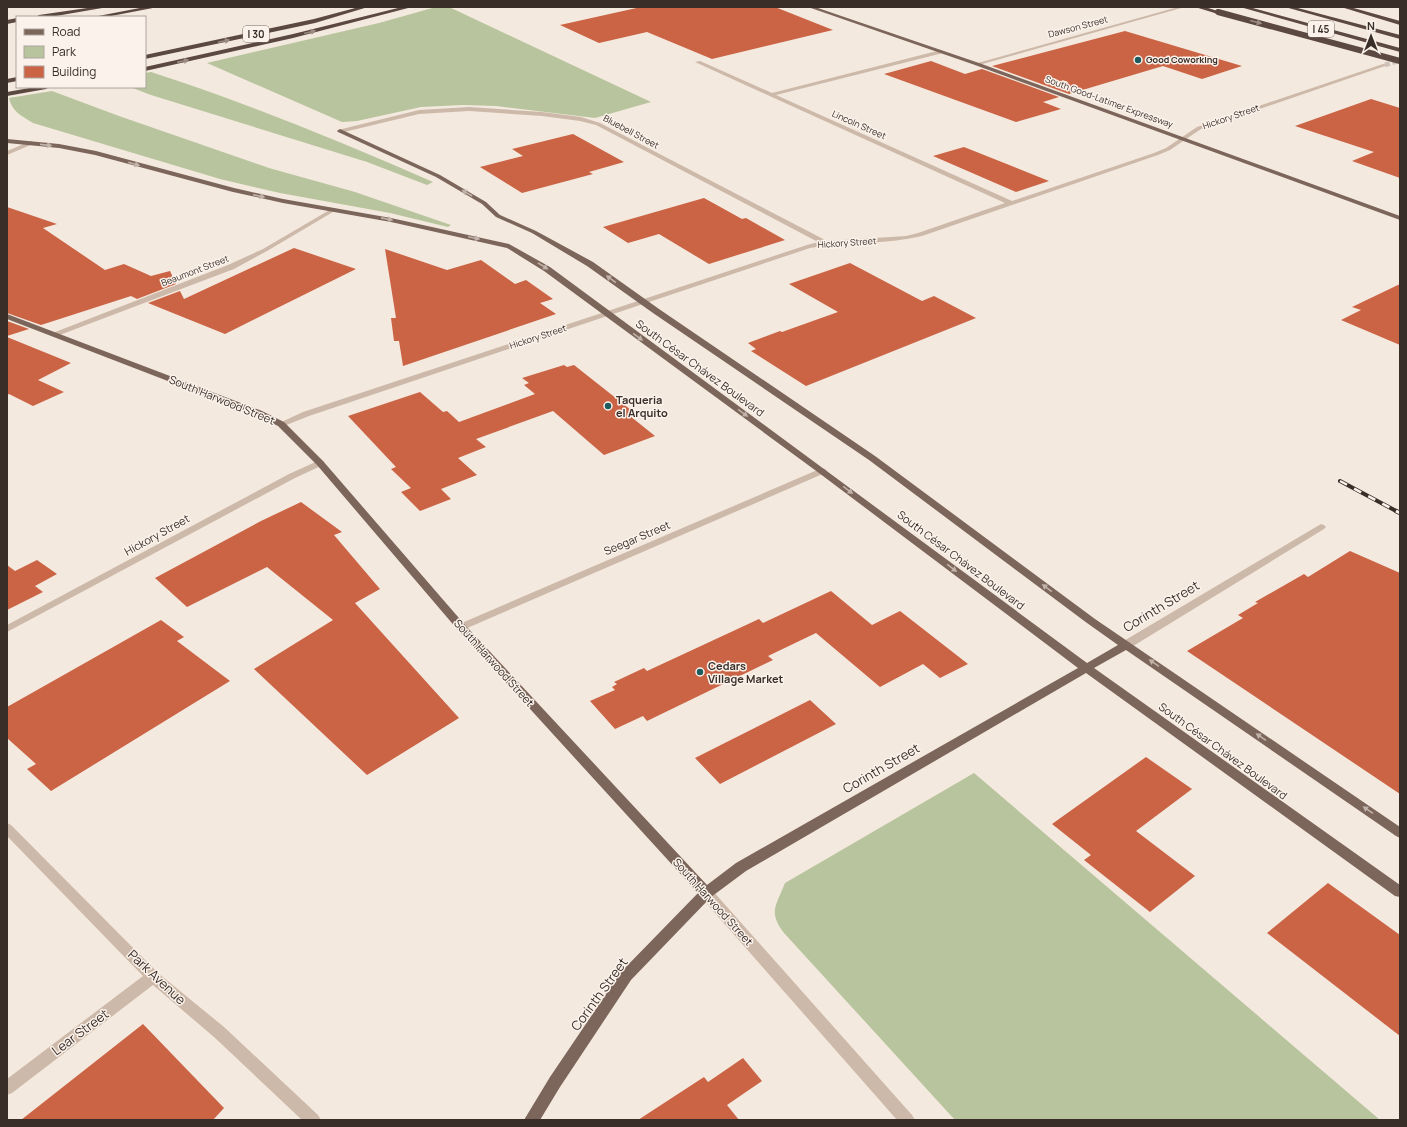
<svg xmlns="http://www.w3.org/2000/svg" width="1407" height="1127" font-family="Manrope,sans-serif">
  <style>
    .green { fill: #b8c49d }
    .building { fill: #cb6345 }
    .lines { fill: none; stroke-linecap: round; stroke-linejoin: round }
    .minor-tunnel { stroke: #cfc4ba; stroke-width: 5; stroke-dasharray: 5 2.5; stroke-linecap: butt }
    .minor { fill: #cdb9a9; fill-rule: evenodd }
    .major { fill: #7c655a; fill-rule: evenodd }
    .highway { fill: #5b4840; fill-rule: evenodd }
    .rail-far1-casing { stroke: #3a2e29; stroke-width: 4 }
    .rail-casing { stroke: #3a2e29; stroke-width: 4.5 }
    .rail-far1 { stroke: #fbf3eb; stroke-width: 2.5; stroke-dasharray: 8; stroke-linecap: butt }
    .rail { stroke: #fbf3eb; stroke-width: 3; stroke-dasharray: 10; stroke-linecap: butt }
    .highway-bridge { stroke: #5b4840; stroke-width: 6 }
    .oneway { fill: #9b8c84 }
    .oneway2 { fill: #c2b3aa }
    .poi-dot { fill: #1d5b5e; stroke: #fbf3eb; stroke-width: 1.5 }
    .labels { text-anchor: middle; stroke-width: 3; stroke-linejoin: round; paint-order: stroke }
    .far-street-label { font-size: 9px; fill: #3a2e29; stroke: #fbf3eb }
    .far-poi-label { font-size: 9px; font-weight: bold; fill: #3a2e29; stroke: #fbf3eb; text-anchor: start }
    .shield { fill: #fbf3eb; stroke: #746963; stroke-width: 1 }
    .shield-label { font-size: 10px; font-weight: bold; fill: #3a2e29 }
    .street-label { font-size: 11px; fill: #3a2e29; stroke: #fbf3eb }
    .poi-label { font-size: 11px; font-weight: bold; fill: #3a2e29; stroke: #fbf3eb; text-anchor: start }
    .near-street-label { font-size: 13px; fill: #3a2e29; stroke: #fbf3eb }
  </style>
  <rect width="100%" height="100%" fill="#f4e9de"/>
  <path class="green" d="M 436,7 L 449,7 L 651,102 L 595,118 L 496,106 L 463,105 L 421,107 L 357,121 L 342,122 L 207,63 L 379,23 Z
    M 151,72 C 247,103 341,142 433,182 L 427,185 L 367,162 L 151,95 L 130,87 L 145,87 L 145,73 Z
    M 52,91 L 119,116 L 269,168 L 355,192 L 451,225 L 448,227 L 390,213 L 280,193 L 220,179 L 33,123 C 22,116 12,112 9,98 Z
    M 974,773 L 1380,1120 L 955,1120 L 784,933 C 768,912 776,906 785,883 Z"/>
  <path class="building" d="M 641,7 L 775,7 L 833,30 L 712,59 L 647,32 L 599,43 L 560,25 Z
    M 1125,31 L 1242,66 L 1202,79 L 1163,66 L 1069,94 L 992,66 Z
    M 931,61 L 965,74 L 982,69 L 1059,97 L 1043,102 L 1061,109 L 1016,122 L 884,74 Z
    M 1371,99 L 1400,108 L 1400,178 L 1352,161 L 1374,152 L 1295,126 Z
    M 573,134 L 624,162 L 589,172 L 593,174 L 522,193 L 480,167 L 523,156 L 512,149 Z
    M 964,147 L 1049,181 L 1016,192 L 933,156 Z
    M 704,198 L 742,219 L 746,218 L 785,240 L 709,264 L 659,234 L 628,243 L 603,227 Z
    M 7,207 L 57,224 L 43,228 L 105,270 L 124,264 L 151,276 L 170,271 L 176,284 L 137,299 L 131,296 L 41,325 L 7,313 Z
    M 294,248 L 356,269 L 225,334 L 148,303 L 180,291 L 184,299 Z
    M 385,249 L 447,270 L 481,260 L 515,284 L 526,280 L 553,299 L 540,303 L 556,314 L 403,366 L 399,341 L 394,341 L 391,318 L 396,318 Z
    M 850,263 L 922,301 L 934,296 L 976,318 L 806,386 L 751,351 L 756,349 L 748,343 L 780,331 L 782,332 L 838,312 L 789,284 Z
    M 1400,284 L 1400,345 L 1341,320 L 1361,310 L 1352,307 Z
    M 7,321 L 29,329 L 7,336 Z
    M 7,337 L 71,363 L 38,380 L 64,392 L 33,406 L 9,394 L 7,395 Z
    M 564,365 L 567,367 L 574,365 L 636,414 L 630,416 L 655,436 L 604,455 L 553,411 L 476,439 L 486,447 L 458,458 L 477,475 L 441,489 L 451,499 L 420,511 L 401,492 L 411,488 L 391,469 L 396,467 L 348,416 L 420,392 L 443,412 L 447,411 L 459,422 L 535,394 L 524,385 L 529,383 L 522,378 Z
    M 301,502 L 342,532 L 334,535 L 380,589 L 355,603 L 459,718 L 367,775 L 254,669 L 333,620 L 267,567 L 187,607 L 155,578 L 261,521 Z
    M 1350,551 L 1400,573 L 1400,794 L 1187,651 L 1243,618 L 1238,615 L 1258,603 L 1255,602 L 1304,574 L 1308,577 Z
    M 37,560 L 57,574 L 35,586 L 43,592 L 7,610 L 7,565 L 15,571 Z
    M 831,591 L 872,625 L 900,611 L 968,664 L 940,678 L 923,664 L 880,687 L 816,633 L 768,656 L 773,660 L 647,721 L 643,716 L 615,729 L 590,701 L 615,690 L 612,687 L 617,684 L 614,682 L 644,668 L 647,671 L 759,619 L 763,623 Z
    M 161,620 L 184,637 L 177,641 L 230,681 L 51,791 L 27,769 L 36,764 L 7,738 L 7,707 Z
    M 810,700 L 836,724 L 720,784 L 695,758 Z
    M 1146,757 L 1192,789 L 1136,831 L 1195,876 L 1150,912 L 1084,860 L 1091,855 L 1052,824 Z
    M 1328,883 L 1400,935 L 1400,1036 L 1267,933 Z
    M 143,1024 L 224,1108 L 213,1120 L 21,1120 Z
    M 743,1058 L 762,1081 L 727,1105 L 739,1120 L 638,1120 L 704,1077 L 708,1082 Z"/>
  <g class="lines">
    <path class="minor-tunnel" d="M 1385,65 L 1400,60"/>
    <path class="minor" d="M 1178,7 L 1185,7 L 979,65 L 974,64 Z
      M 941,50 L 943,51 L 943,53 L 776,95 L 1012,201 L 1154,153 L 1166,148 L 1197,127 L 1383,64 L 1388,65 L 1201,129 L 1170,150 L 1158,155 L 922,236 C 886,245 847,241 810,248 L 309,416 L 284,426 L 281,427 L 277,424 L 303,412 L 807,245 L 818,242 L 596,125 L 580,121 L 542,116 L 469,111 L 419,114 L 340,133 L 337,131 L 338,130 L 419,110 L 469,107 L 542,112 L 581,117 L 600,123 L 827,241 L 906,236 L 918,233 L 1005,203 L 695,62 L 700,61 L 772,93 Z
      M 31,141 L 33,142 L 33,144 L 7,155 L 7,151 Z
      M 333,208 L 338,209 L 267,251 L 234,269 L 57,336 L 51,336 L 50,334 L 228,265 L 263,249 Z
      M 320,460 L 323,461 L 325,463 L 323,465 L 295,478 L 7,632 L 7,625 L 289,474 Z
      M 822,468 L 825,469 L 827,471 L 825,473 L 465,629 L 457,629 L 456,627 L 457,625 Z
      M 1321,524 L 1324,525 L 1326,527 L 1324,529 L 1130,648 L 1122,648 L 1121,645 L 1122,642 Z
      M 7,823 L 11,825 L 158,973 L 224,1027 L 318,1115 L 321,1120 L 302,1120 L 214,1037 L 153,985 L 12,1093 L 7,1095 L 7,1079 L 143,976 L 7,836 Z
      M 706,888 L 711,889 L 912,1115 L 915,1120 L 897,1120 L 701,897 L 699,893 L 701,889 Z"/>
    <path class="major" d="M 808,7 L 815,7 L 979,63 L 1400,216 L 1400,220 L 975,65 Z
      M 340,129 L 440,175 L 486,202 L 500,215 L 536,231 L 593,262 L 659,309 L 875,456 L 1095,619 L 1400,827 L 1400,838 L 1396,836 L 1126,650 L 1094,668 L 1400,885 L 1400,897 L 1395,896 L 1086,673 L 746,871 L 711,897 L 631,980 L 560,1087 L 540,1120 L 524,1120 L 550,1077 L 621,972 L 698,893 L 457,629 L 317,465 L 278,426 L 256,415 L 7,319 L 7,314 L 262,411 L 284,422 L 323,461 L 465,625 L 707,885 L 736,863 L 1078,668 L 819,473 L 544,271 L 507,248 L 391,222 L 283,203 L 233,192 L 95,155 L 59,148 L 7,143 L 7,139 L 59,144 L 96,151 L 234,188 L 283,199 L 391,218 L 509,244 L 550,267 L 1087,663 L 1118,645 L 1087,623 L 869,460 L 653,313 L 587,266 L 532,233 L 496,217 L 482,204 L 436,177 L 338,132 L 337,131 Z"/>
    <path class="highway" d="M 94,7 L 108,7 L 50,17 L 36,17 L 39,15 Z
      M 145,7 L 158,7 L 106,17 L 93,17 Z
      M 359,7 L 368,7 L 315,23 L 145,59 L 145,55 L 314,19 Z
      M 402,7 L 412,7 L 293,38 L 145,71 L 145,67 L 293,34 Z
      M 1195,7 L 1205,7 L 1221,12 L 1218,14 Z
      M 1240,7 L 1249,7 L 1400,48 L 1400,52 Z
      M 1285,7 L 1294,7 L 1400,35 L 1400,39 Z
      M 1341,7 L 1350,7 L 1400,21 L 1400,25 Z
      M 17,18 L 17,22 L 7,24 L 7,20 Z
      M 17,77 L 17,81 L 7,83 L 7,79 Z
      M 35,87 L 49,87 L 46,89 L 7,96 L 7,92 Z"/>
    <g class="rail-far1-casing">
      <path id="rail-far1" d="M 1340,481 L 1398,512"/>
    </g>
    <g class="rail-casing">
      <path id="rail" d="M 1396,511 L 1400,513"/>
    </g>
    <use href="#rail-far1" class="rail-far1"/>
    <use href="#rail" class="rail"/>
    <path class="highway-bridge" d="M 1218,12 L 1400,61"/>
  </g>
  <defs><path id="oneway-solid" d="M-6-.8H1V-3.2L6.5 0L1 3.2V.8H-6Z"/></defs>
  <g class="oneway">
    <use href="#oneway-solid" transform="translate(1256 22) rotate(15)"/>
    <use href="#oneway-solid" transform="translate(310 32) rotate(-14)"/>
    <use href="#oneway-solid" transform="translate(224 41) rotate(-12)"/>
    <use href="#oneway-solid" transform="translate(183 61) rotate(-13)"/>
  </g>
  <g class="oneway2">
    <use href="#oneway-solid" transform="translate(46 145) rotate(6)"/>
    <use href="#oneway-solid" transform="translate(134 164) rotate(16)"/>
    <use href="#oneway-solid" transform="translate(467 193) rotate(-150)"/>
    <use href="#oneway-solid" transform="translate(259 196) rotate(12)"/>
    <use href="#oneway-solid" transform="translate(387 219) rotate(11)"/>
    <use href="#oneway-solid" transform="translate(474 238) rotate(12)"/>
    <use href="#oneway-solid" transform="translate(543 266) rotate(32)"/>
    <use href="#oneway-solid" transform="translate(611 279) rotate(-144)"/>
    <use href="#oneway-solid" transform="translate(638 337) rotate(36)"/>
    <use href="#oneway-solid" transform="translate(743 413) rotate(36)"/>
    <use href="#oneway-solid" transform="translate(848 490) rotate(37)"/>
    <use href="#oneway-solid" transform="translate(952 568) rotate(37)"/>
    <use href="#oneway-solid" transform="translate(1047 588) rotate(-143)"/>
    <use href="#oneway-solid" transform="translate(1154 663) rotate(-146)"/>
    <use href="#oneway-solid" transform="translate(1261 737) rotate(-146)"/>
    <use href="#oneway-solid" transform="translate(1368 810) rotate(-146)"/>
  </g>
  <g class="poi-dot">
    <circle cx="1138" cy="60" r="4"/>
    <circle cx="608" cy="406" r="4"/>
    <circle cx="700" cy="672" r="4"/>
  </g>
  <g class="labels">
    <g class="far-street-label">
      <text transform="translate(1078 27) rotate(-15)" y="3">Dawson Street</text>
      <text transform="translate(1109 102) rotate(20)" y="3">South Good-Latimer Expressway</text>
      <text transform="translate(1231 117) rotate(-19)" y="3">Hickory Street</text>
      <text transform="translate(859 125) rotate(24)" y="3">Lincoln Street</text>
      <text transform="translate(631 132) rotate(28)" y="3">Bluebell Street</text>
      <text transform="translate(847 243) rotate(-4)" y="3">Hickory Street</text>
      <text transform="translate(195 271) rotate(-21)" y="3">Beaumont Street</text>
      <text transform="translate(538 337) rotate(-18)" y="3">Hickory Street</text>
    </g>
    <g class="far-poi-label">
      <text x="1146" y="63">Good Coworking</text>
    </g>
    <g class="shield">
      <rect x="1308" y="21" width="26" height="16" rx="3"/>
      <rect x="243" y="26" width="26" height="16" rx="3"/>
    </g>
    <g class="shield-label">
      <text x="1321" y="33">I 45</text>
      <text x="256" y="38">I 30</text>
    </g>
    <g class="street-label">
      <text transform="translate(700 368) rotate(36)" y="4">South César Chávez Boulevard</text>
      <text transform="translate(222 400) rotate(22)" y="4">South Harwood Street</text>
      <text transform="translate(157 535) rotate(-29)" y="4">Hickory Street</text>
      <text transform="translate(637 538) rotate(-23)" y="4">Seegar Street</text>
      <text transform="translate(961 560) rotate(37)" y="4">South César Chávez Boulevard</text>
      <text transform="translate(494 663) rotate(48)" y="4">South Harwood Street</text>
      <text transform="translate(1223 751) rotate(36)" y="4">South César Chávez Boulevard</text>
      <text transform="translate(713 902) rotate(48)" y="4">South Harwood Street</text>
    </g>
    <g class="poi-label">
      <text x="616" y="404">Taqueria<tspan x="616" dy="13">el Arquito</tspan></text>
      <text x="708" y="670">Cedars<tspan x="708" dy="13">Village Market</tspan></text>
    </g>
    <g class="near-street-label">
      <text transform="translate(1161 606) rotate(-31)" y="5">Corinth Street</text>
      <text transform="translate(881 768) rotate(-30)" y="5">Corinth Street</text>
      <text transform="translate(157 977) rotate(43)" y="5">Park Avenue</text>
      <text transform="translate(599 994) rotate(-54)" y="5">Corinth Street</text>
      <text transform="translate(80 1032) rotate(-37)" y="5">Lear Street</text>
    </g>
  </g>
  <rect width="1407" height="1127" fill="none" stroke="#3a2e29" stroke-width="16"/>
  <rect x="16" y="16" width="130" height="72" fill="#fbf3eb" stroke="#aea49d"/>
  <rect x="24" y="29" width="20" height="6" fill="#7c655a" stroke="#aea49d"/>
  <text x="52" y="36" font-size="12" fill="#3a2e29">Road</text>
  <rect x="24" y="46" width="20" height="12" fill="#b8c49d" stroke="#aea49d"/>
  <text x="52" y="56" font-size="12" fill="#3a2e29">Park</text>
  <rect x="24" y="66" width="20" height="12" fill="#cb6345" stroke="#aea49d"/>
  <text x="52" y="76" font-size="12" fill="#3a2e29">Building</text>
  <g transform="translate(1371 36)" stroke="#fbf3eb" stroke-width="3" paint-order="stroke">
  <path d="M0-3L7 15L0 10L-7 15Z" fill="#3a2e29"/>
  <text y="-6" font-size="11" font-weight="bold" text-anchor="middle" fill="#3a2e29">N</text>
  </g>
</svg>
